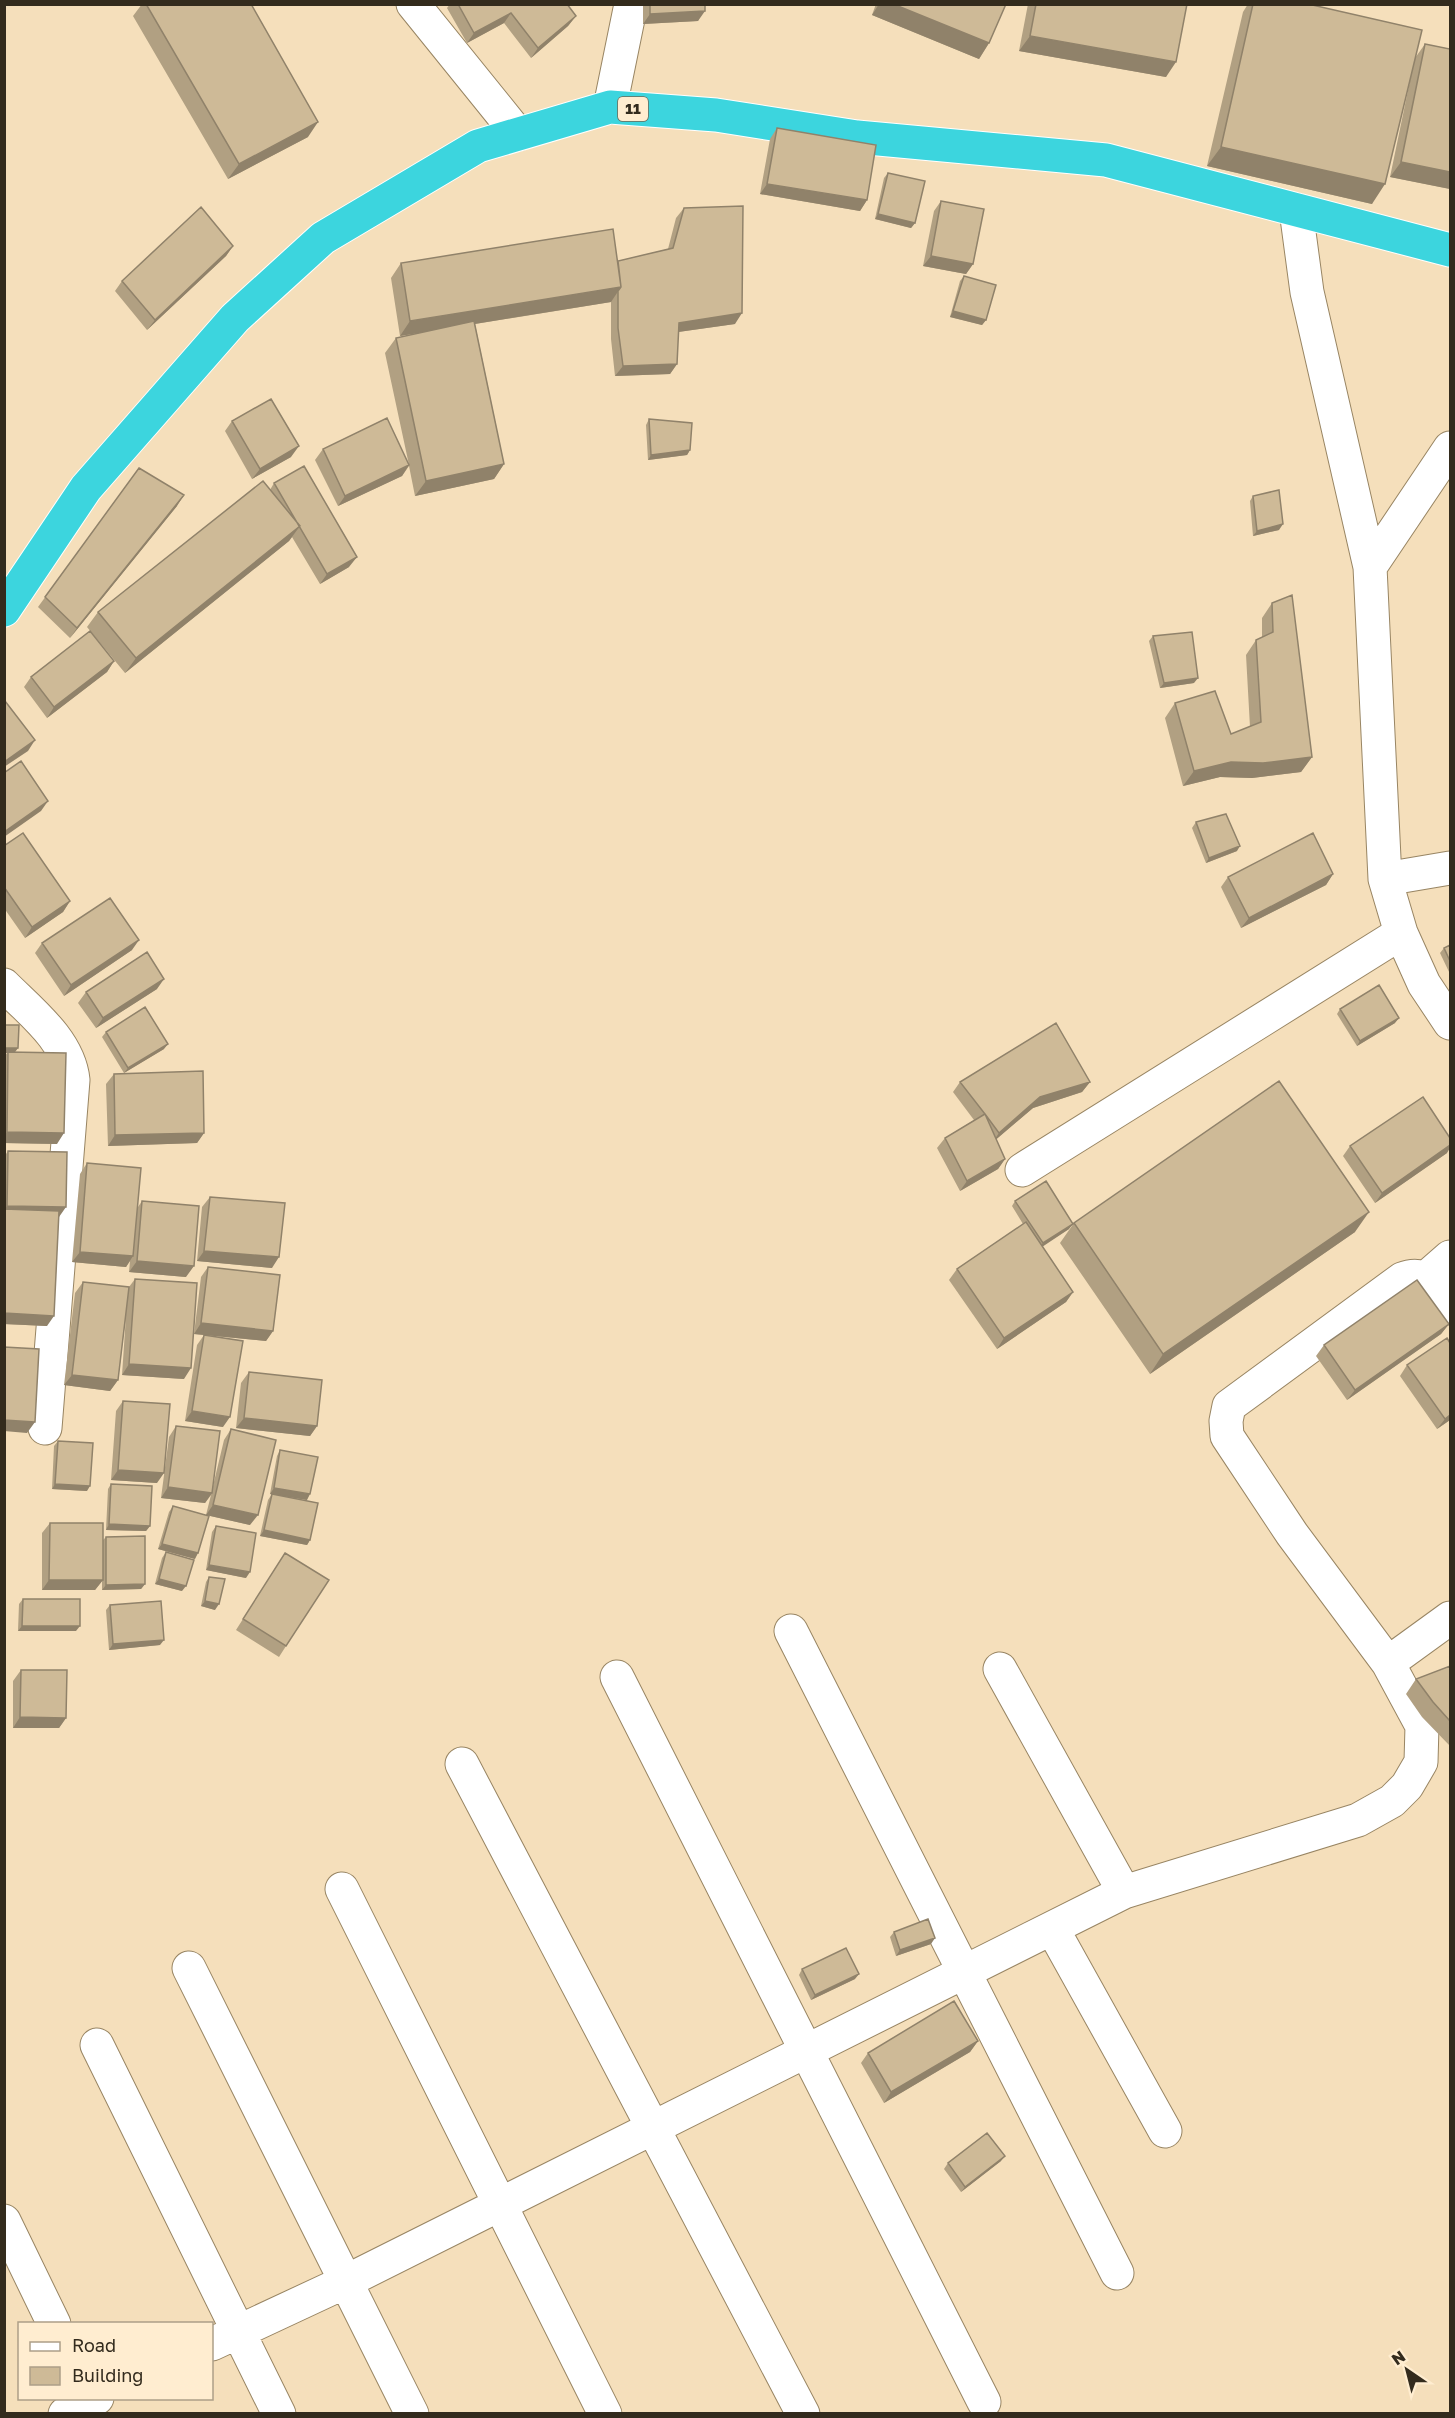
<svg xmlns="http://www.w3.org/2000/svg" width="1455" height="2418" font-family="'Golos Text',sans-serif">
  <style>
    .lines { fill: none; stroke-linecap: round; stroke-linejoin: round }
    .minor-casing { stroke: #988563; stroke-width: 35 }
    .highway-casing { stroke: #fff; stroke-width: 35 }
    .minor { stroke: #fff; stroke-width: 33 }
    .highway { stroke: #3cd5de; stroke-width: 33 }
    .wall { fill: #b1a082 }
    .shaded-wall { fill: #90826a }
    .building { fill: #ceba97; stroke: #90826a; stroke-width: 1.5 }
    .labels { text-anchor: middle; stroke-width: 6; stroke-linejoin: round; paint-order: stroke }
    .shield { fill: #ffedd0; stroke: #706553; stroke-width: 1.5 }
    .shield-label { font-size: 15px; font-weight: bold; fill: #332b1d }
  </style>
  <rect width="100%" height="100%" fill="#f5dfbb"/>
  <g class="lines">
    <g class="minor-casing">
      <path id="minor" d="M 413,4 L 518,134
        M 610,107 L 631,4
        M 1296,210 L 1307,292 L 1370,567 L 1385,879 L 1401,933 L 1424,984 L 1450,1023
        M 1370,567 L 1450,448
        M 1385,879 L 1450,868
        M 4,985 C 31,1012 69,1041 73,1080 L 45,1428
        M 1022,1170 L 1401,933
        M 1426,1278 L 1450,1257
        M 791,1631 L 1117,2273
        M 1388,1663 L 1450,1618
        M 1000,1669 L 1124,1892
        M 617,1677 L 984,2402
        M 462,1764 L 803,2414
        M 342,1889 L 605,2414
        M 1052,1928 L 1165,2131
        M 189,1968 L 412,2414
        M 97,2045 L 279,2414
        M 4,2221 L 54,2324
        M 212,2344 L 345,2282 L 1124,1892 L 1358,1820 L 1392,1801 L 1407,1786 L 1421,1762 L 1422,1726 L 1388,1663 L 1292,1534 L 1227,1436 L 1226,1421 L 1229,1406 L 1402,1279 C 1428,1269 1436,1289 1450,1308
        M 65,2414 L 97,2398"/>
    </g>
    <g class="highway-casing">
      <path id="highway" d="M 4,610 L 86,488 L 235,318 L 323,238 L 478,146 L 610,107 L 716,115 L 857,137 L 1106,160 L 1450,250"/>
    </g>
    <use href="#minor" class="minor"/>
    <use href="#highway" class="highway"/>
  </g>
  <path class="wall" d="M 142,4 L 251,4 L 308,137 L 228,179 L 133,16 Z
    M 450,4 L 567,4 L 576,16 L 568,26 L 531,58 L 504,23 L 467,43 L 447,8 Z
    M 643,4 L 705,4 L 698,21 L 643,24 Z
    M 876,4 L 1006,4 L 989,43 L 979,59 L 872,15 Z
    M 1028,4 L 1187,4 L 1166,77 L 1019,51 Z
    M 1248,4 L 1308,4 L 1415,58 L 1425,44 L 1450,49 L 1450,189 L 1390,177 L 1411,76 L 1372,204 L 1207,166 L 1243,12 Z
    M 777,128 L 867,200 L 860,211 L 760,194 L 770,139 Z
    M 888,173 L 915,223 L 911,228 L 875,219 L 884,178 Z
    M 941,201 L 973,264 L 966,274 L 923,266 L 934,211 Z
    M 684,208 L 735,324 L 678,332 L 677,364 L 670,374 L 615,376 L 611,339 L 611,302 L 475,324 L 504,464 L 494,479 L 415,496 L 409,466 L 402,476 L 338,506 L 315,460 L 323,449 L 409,465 L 385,353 L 396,338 L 423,332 L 400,336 L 391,278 L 401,263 L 618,261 L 668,249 L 676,218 Z
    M 233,246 L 226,256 L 147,330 L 115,291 L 122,281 Z
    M 964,276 L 986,320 L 982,325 L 950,317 L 960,281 Z
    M 649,419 L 690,450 L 687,455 L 648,460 L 646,425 Z
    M 232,421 L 291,457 L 252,479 L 225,431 Z
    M 139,468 L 177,506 L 70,638 L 38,607 Z
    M 274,483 L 349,567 L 320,584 L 292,537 L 289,541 L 125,673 L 87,627 L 98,612 L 270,490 Z
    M 1253,496 L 1279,530 L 1253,536 L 1250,501 Z
    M 1272,603 L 1312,757 L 1301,772 L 1252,778 L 1220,777 L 1183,786 L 1165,718 L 1175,703 L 1231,734 L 1250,727 L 1246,655 L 1256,640 L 1262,638 L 1262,618 Z
    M 1153,636 L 1194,683 L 1160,688 L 1149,641 Z
    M 114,661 L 107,672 L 47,718 L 24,687 L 31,677 Z
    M 1196,822 L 1237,851 L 1206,863 L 1192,828 Z
    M 4,846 L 70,901 L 63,912 L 25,938 L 4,908 Z
    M 1333,874 L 1326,885 L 1241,928 L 1221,887 L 1228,877 Z
    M 42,943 L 132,950 L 64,996 L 35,953 Z
    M 1450,945 L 1450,974 L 1440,953 L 1444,948 Z
    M 157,989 L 96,1028 L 78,1003 L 86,992 Z
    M 1340,1009 L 1395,1023 L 1357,1046 L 1337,1014 Z
    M 4,1025 L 18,1048 L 15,1052 L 57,1144 L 4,1143 L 4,1057 L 7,1053 L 4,1053 Z
    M 106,1032 L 164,1049 L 124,1073 L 102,1037 Z
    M 114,1074 L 204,1133 L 197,1143 L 108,1146 L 106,1084 Z
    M 960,1082 L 1090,1082 L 1082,1092 L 1033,1108 L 996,1139 L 1005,1159 L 998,1169 L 960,1191 L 937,1148 L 945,1138 L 974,1120 L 953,1092 Z
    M 1350,1146 L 1447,1153 L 1375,1203 L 1343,1156 Z
    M 8,1151 L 59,1216 L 47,1326 L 4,1324 L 4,1157 Z
    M 87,1163 L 138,1207 L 142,1201 L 186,1277 L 129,1272 L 130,1261 L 126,1267 L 72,1262 L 80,1174 Z
    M 210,1197 L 272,1268 L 197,1261 L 202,1207 Z
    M 1015,1201 L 1069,1229 L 1042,1246 L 1073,1292 L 1066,1302 L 997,1349 L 949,1280 L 957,1269 L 1023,1224 L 1012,1206 Z
    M 1074,1223 L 1355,1232 L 1150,1374 L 1060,1243 Z
    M 208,1267 L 273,1331 L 266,1341 L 205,1335 L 223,1427 L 185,1421 L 197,1345 L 204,1335 L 194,1334 L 201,1277 Z
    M 135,1279 L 184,1379 L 122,1375 L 126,1316 L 118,1380 L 110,1391 L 64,1385 L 75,1293 L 83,1282 L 129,1287 Z
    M 1449,1324 L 1441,1334 L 1347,1400 L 1316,1356 L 1324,1345 Z
    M 1450,1343 L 1450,1420 L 1437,1429 L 1400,1376 L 1407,1365 Z
    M 249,1372 L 317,1426 L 310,1436 L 236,1428 L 241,1383 Z
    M 123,1401 L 157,1483 L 111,1480 L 116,1411 Z
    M 176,1426 L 213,1486 L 224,1440 L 231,1429 L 250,1525 L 206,1515 L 211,1495 L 205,1503 L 161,1498 L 169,1437 Z
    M 58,1441 L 87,1491 L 52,1489 L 54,1446 Z
    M 280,1450 L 307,1500 L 270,1494 L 277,1456 Z
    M 111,1484 L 150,1526 L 146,1531 L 106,1530 L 108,1489 Z
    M 272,1494 L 310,1540 L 307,1545 L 260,1536 L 268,1500 Z
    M 173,1506 L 195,1559 L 158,1549 L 169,1512 Z
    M 50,1523 L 103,1540 L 106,1537 L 145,1584 L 141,1589 L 102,1590 L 102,1581 L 95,1590 L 42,1590 L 42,1533 Z
    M 216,1526 L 246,1578 L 206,1570 L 212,1532 Z
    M 166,1552 L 182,1591 L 155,1584 L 162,1558 Z
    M 285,1553 L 286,1646 L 279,1657 L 236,1630 Z
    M 209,1577 L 215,1610 L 201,1606 L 206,1582 Z
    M 23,1599 L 76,1631 L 18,1631 L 19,1604 Z
    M 110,1605 L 160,1645 L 109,1650 L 106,1610 Z
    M 1450,1666 L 1450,1791 L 1449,1789 L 1450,1746 L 1422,1717 L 1406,1694 L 1416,1679 Z
    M 21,1670 L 66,1718 L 59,1728 L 13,1728 L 13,1681 Z
    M 894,1932 L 931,1944 L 896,1956 L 890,1937 Z
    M 802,1969 L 855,1979 L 811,2000 L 799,1975 Z
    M 978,2041 L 970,2052 L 884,2103 L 861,2063 L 868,2053 Z
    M 1001,2161 L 961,2192 L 944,2169 L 948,2163 Z"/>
  <path class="shaded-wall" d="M 879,4 L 893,4 L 989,43 L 979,59 L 872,15 Z
    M 705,11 L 698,21 L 643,24 L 650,14 Z
    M 511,13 L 504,23 L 467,43 L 474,33 Z
    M 576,16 L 568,26 L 531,58 L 538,48 Z
    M 1030,36 L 1176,62 L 1166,77 L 1019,51 Z
    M 318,122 L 308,137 L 228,179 L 239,164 Z
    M 1221,147 L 1385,184 L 1372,204 L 1207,166 Z
    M 1401,162 L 1450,172 L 1450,189 L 1390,177 Z
    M 767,184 L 867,200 L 860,211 L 760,194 Z
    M 878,214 L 915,223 L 911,228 L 875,219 Z
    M 233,246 L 226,256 L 147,330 L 155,320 Z
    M 931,256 L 973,264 L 966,274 L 923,266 Z
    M 621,287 L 611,302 L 400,336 L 410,321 Z
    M 953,311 L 986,320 L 982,325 L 950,317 Z
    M 742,313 L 735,324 L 671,333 L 679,323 Z
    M 677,364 L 670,374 L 615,376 L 623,366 Z
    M 299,446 L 291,457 L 252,479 L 260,469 Z
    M 690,450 L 687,455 L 648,460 L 651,455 Z
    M 504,464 L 494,479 L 415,496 L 426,481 Z
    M 409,465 L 402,476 L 338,506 L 345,496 Z
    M 184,495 L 177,506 L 70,638 L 77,628 Z
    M 1283,524 L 1279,530 L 1253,536 L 1257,531 Z
    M 300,526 L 289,541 L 125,673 L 136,658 Z
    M 357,557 L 349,567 L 320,584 L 327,574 Z
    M 114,661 L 107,672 L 47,718 L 54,707 Z
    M 1198,678 L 1194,683 L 1160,688 L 1164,683 Z
    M 35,740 L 28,751 L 4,767 L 4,762 Z
    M 1312,757 L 1301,772 L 1252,778 L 1220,777 L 1183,786 L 1194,771 L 1231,762 Z
    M 48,801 L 41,811 L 4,837 L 4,832 Z
    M 1240,846 L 1237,851 L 1206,863 L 1209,858 Z
    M 1333,874 L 1326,885 L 1241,928 L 1249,918 Z
    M 70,901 L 63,912 L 25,938 L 32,927 Z
    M 139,940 L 132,950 L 64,996 L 71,985 Z
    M 164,979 L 157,989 L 96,1028 L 103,1018 Z
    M 1399,1018 L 1395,1023 L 1357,1046 L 1360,1041 Z
    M 168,1044 L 164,1049 L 124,1073 L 128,1068 Z
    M 4,1048 L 18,1048 L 14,1053 L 4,1053 Z
    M 1090,1082 L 1082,1092 L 1033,1108 L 992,1143 L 999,1133 L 1040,1097 Z
    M 7,1132 L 64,1133 L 57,1144 L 4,1143 L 4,1135 Z
    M 204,1133 L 197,1143 L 108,1146 L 115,1135 Z
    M 1450,1145 L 1450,1148 L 1447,1153 L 1375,1203 L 1382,1193 Z
    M 1005,1159 L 998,1169 L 960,1191 L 967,1181 Z
    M 7,1206 L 66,1207 L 59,1217 L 4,1209 Z
    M 1369,1212 L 1355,1232 L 1150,1374 L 1163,1354 Z
    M 1073,1224 L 1069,1229 L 1039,1249 L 1043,1243 Z
    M 204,1251 L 279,1257 L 272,1268 L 197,1261 Z
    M 80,1252 L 133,1256 L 126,1267 L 72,1262 Z
    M 137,1261 L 194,1266 L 186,1277 L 129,1272 Z
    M 1073,1292 L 1066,1302 L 997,1349 L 1004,1338 Z
    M 4,1313 L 54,1316 L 47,1326 L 4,1324 Z
    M 201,1323 L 273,1331 L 266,1341 L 194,1334 Z
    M 1449,1324 L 1441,1334 L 1347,1400 L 1355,1390 Z
    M 129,1364 L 191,1368 L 184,1379 L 122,1375 Z
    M 72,1375 L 118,1380 L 110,1391 L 64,1385 Z
    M 192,1411 L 230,1417 L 223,1427 L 185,1421 Z
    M 1450,1415 L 1450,1420 L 1437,1429 L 1445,1419 Z
    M 244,1418 L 317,1426 L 310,1436 L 236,1428 Z
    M 4,1420 L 35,1422 L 27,1433 L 4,1431 Z
    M 118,1470 L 164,1473 L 157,1483 L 111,1480 Z
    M 55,1484 L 90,1486 L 87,1491 L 52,1489 Z
    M 168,1487 L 212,1493 L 205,1503 L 161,1498 Z
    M 274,1488 L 310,1494 L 307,1500 L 270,1494 Z
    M 213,1505 L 258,1515 L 250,1525 L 206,1515 Z
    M 109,1524 L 150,1526 L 146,1531 L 106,1530 Z
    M 264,1530 L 310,1540 L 307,1545 L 260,1536 Z
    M 162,1544 L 198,1553 L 195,1559 L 158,1549 Z
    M 209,1565 L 250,1572 L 246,1578 L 206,1570 Z
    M 159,1579 L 186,1586 L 182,1591 L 155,1584 Z
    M 49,1580 L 103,1580 L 95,1590 L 42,1590 Z
    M 145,1584 L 141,1589 L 102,1590 L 106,1585 Z
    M 205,1601 L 219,1604 L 215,1610 L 201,1606 Z
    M 22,1626 L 80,1626 L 76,1631 L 18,1631 Z
    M 164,1640 L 160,1645 L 109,1650 L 113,1644 Z
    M 20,1717 L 66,1718 L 59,1728 L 13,1728 Z
    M 935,1938 L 931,1944 L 896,1956 L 900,1950 Z
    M 859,1974 L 855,1979 L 811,2000 L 815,1995 Z
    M 978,2041 L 970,2052 L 884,2103 L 891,2092 Z
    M 1005,2156 L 1001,2161 L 961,2192 L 965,2187 Z"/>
  <path class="building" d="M 146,4 L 251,4 L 318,122 L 239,164 Z
    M 458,4 L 567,4 L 576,16 L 538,48 L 511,13 L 474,33 Z
    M 650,4 L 705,4 L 705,11 L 650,14 Z
    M 893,4 L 1006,4 L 989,43 Z
    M 1036,4 L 1187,4 L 1176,62 L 1030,36 Z
    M 1253,4 L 1308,4 L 1422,30 L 1385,184 L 1221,147 Z
    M 1425,44 L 1450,49 L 1450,172 L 1401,162 Z
    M 777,128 L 876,145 L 867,200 L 767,184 Z
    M 888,173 L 925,181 L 915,223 L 878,214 Z
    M 941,201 L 984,209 L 973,264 L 931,256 Z
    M 743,206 L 742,313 L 679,323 L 677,364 L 623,366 L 618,328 L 618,291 L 621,287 L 618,261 L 673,248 L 684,208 Z
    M 201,207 L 233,246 L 155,320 L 122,281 Z
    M 613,229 L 621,287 L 410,321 L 401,263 Z
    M 964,276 L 996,285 L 986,320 L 953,311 Z
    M 474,321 L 504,464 L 426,481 L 396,338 Z
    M 271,399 L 299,446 L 260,469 L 232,421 Z
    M 387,418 L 409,465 L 345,496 L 323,449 Z
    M 649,419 L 692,423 L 690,450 L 651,455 Z
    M 304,466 L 357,557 L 327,574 L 274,483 Z
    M 139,468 L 184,495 L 77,628 L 45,597 Z
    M 263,481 L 300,526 L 136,658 L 98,612 Z
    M 1279,490 L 1283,524 L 1257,531 L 1253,496 Z
    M 1292,595 L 1312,757 L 1263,763 L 1231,762 L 1194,771 L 1175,703 L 1215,691 L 1231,734 L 1261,722 L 1256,640 L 1273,632 L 1272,603 Z
    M 90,631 L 114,661 L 54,707 L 31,677 Z
    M 1192,632 L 1198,678 L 1164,683 L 1153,636 Z
    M 5,701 L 35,740 L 4,762 L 4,701 Z
    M 21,761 L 48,801 L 4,832 L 4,773 Z
    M 1226,814 L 1240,846 L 1209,858 L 1196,822 Z
    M 23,833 L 70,901 L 32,927 L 4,887 L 4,846 Z
    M 1313,833 L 1333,874 L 1249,918 L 1228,877 Z
    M 110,898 L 139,940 L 71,985 L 42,943 Z
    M 1450,945 L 1450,961 L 1444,948 Z
    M 147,952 L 164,979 L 103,1018 L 86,992 Z
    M 1379,985 L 1399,1018 L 1360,1041 L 1340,1009 Z
    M 145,1007 L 168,1044 L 128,1068 L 106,1032 Z
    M 1056,1023 L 1090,1082 L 1040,1097 L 999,1133 L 985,1114 L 1005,1159 L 967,1181 L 945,1138 L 985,1114 L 960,1082 Z
    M 4,1025 L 19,1025 L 18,1048 L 4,1048 Z
    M 8,1052 L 66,1053 L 64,1133 L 7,1132 Z
    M 203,1071 L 204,1133 L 115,1135 L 114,1074 Z
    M 1279,1081 L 1369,1212 L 1163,1354 L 1074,1223 Z
    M 1423,1097 L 1450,1138 L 1450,1145 L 1382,1193 L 1350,1146 Z
    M 8,1151 L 67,1152 L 66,1207 L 7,1206 Z
    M 87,1163 L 141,1168 L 133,1256 L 80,1252 Z
    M 1046,1181 L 1073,1224 L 1043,1243 L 1015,1201 Z
    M 210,1197 L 285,1203 L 279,1257 L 204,1251 Z
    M 142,1201 L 199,1206 L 194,1266 L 137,1261 Z
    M 4,1209 L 59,1211 L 54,1316 L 4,1313 Z
    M 1026,1222 L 1073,1292 L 1004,1338 L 957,1269 Z
    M 208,1267 L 280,1275 L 273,1331 L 201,1323 Z
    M 135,1279 L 197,1283 L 191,1368 L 129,1364 Z
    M 1417,1280 L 1449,1324 L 1355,1390 L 1324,1345 Z
    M 83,1282 L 129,1287 L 118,1380 L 72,1375 Z
    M 204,1335 L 243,1341 L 230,1417 L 192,1411 Z
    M 1447,1338 L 1450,1343 L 1450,1415 L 1445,1419 L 1407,1365 Z
    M 4,1347 L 39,1349 L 35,1422 L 4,1420 Z
    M 249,1372 L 322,1380 L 317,1426 L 244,1418 Z
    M 123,1401 L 170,1404 L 164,1473 L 118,1470 Z
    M 176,1426 L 220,1431 L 212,1493 L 168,1487 Z
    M 231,1429 L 276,1440 L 258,1515 L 213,1505 Z
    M 58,1441 L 93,1443 L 90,1486 L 55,1484 Z
    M 280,1450 L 318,1457 L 310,1494 L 274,1488 Z
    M 111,1484 L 152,1486 L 150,1526 L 109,1524 Z
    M 272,1494 L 318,1503 L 310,1540 L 264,1530 Z
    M 173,1506 L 209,1516 L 198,1553 L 162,1544 Z
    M 50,1523 L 103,1523 L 103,1580 L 49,1580 Z
    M 216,1526 L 256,1533 L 250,1572 L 209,1565 Z
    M 145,1536 L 145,1584 L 106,1585 L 106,1537 Z
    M 166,1552 L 194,1560 L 186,1586 L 159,1579 Z
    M 285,1553 L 329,1580 L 286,1646 L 243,1619 Z
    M 209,1577 L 225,1579 L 219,1604 L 205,1601 Z
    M 23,1599 L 80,1599 L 80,1626 L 22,1626 Z
    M 161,1601 L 164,1640 L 113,1644 L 110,1605 Z
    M 1450,1666 L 1450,1721 L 1433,1702 L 1416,1679 Z
    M 21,1670 L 67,1670 L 66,1718 L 20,1717 Z
    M 928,1919 L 935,1938 L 900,1950 L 894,1932 Z
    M 846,1948 L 859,1974 L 815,1995 L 802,1969 Z
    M 954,2001 L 978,2041 L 891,2092 L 868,2053 Z
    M 987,2133 L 1005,2156 L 965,2187 L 948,2163 Z"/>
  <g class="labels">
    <rect class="shield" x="618" y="97" width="30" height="24" rx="4.5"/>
    <g class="shield-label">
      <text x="633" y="114">11</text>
    </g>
  </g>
  <rect width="1455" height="2418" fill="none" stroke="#332b1d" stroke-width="12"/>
  <rect x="18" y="2322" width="195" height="78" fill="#ffedd0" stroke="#ad9f88" stroke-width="1.5"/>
  <rect x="30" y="2342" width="30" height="9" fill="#ffffff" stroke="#ad9f88" stroke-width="1.5"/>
  <text x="72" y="2352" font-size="18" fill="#332b1d">Road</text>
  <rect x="30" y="2367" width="30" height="18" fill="#ceba97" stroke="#ad9f88" stroke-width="1.5"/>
  <text x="72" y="2382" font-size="18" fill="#332b1d">Building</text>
  <g transform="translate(1407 2370) rotate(325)" stroke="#ffedd0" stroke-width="4.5" paint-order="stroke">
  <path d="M0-4.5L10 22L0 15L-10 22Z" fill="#332b1d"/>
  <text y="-9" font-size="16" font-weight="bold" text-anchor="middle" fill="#332b1d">N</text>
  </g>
</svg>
